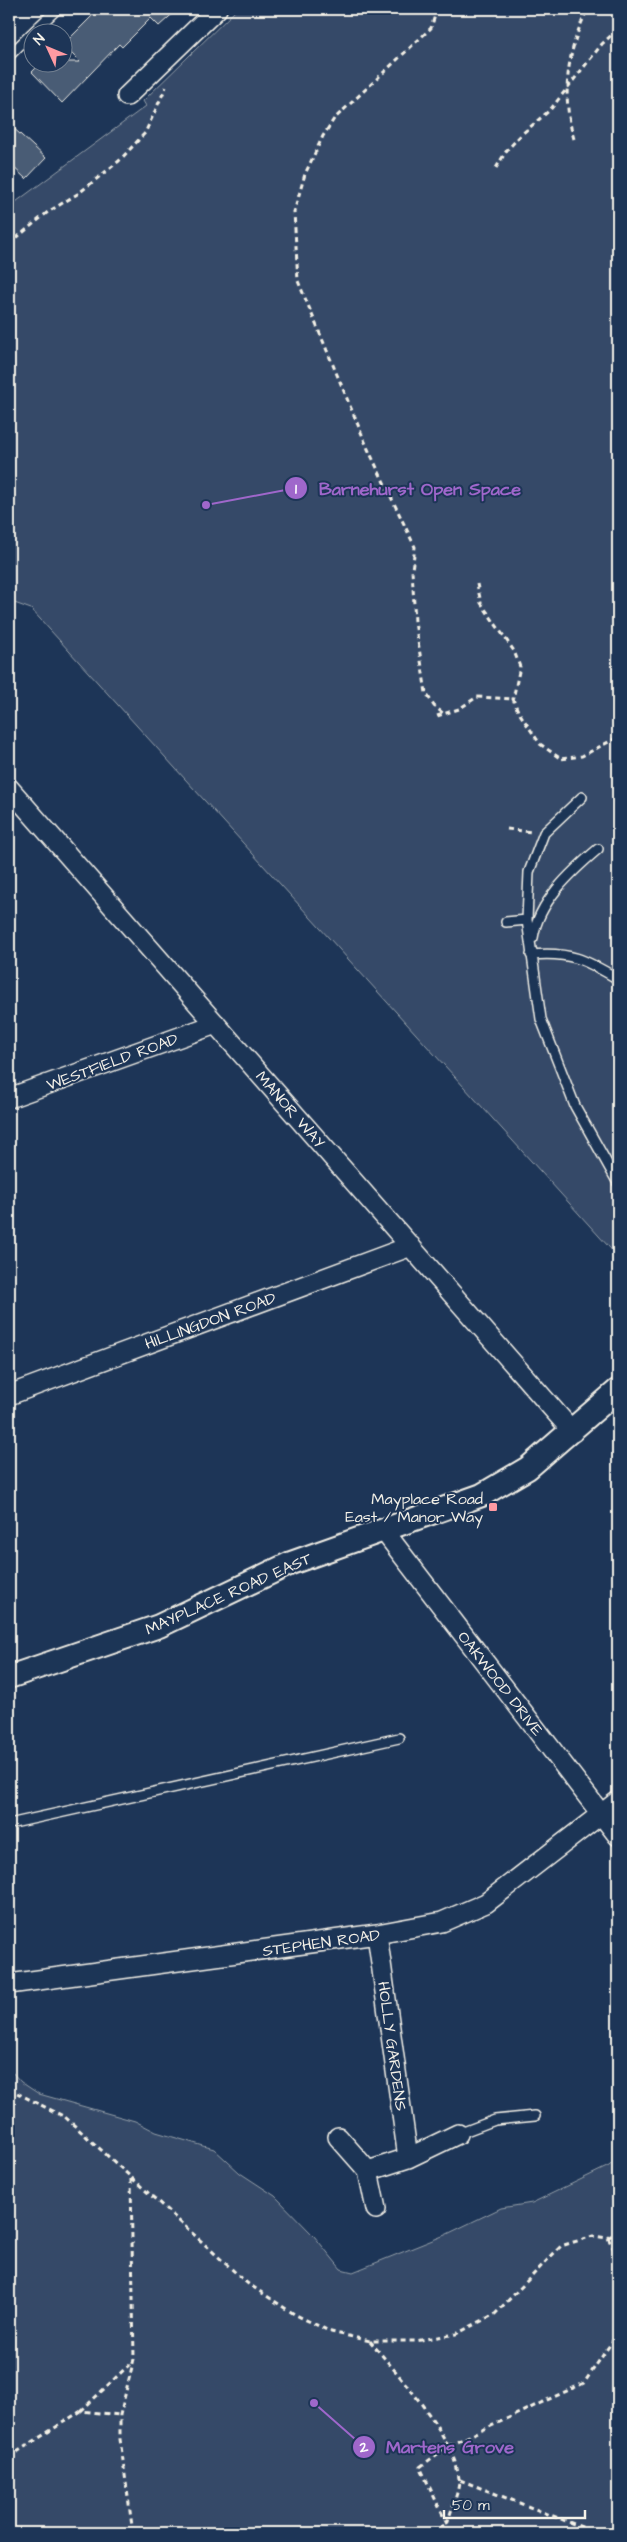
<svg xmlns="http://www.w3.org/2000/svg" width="627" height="2542" font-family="'Architects Daughter',sans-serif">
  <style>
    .green { fill: #354a67; stroke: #949ea8 }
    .building { fill: #485b74; stroke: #f4f1e8 }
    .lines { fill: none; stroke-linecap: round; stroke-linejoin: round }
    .service-casing { stroke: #f4f1e8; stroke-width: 12 }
    .minor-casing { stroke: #f4f1e8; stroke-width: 22 }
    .tertiary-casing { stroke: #f4f1e8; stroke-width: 26 }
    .path { stroke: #f4f1e8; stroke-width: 3; stroke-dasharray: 5 4; stroke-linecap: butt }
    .service { stroke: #1d3557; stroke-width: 9 }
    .minor { stroke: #1d3557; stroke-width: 19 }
    .tertiary { stroke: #1d3557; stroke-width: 22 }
    .poi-dot { fill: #ff9aa2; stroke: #1d3557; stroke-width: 2 }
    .labels { text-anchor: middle; stroke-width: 4; stroke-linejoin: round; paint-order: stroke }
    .street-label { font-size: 16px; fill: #f4f1e8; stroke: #1d3557 }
    .poi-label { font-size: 16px; fill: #f4f1e8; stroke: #1d3557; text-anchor: end }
    .leader { fill: none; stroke: #9f67cb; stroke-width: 2 }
    .callout-dot { fill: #9f67cb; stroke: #1d3557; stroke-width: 2 }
    .mark-label { font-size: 15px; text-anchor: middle; font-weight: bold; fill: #fff }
    .callout-label { font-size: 18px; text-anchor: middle; font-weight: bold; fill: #9f67cb; stroke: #1d3557; stroke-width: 4; stroke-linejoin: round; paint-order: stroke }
  </style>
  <rect width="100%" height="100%" fill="#1d3557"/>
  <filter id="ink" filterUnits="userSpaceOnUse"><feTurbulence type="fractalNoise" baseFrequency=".02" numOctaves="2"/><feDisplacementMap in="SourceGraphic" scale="10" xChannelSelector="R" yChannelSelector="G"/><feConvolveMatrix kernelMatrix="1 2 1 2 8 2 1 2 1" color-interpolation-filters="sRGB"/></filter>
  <g filter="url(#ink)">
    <path class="green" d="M 237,9 L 618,9 L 618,1257 L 31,609 L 9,601 L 9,207 L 146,106 L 143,101 Z
      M 9,2069 L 21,2082 L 39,2094 L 135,2121 L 156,2132 L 214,2149 L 240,2173 L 275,2196 L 314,2236 L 341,2269 L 353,2272 L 445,2235 L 501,2208 L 532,2203 L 609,2166 L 618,2158 L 618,2533 L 9,2533 Z"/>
    <path class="building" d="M 99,9 L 178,9 L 159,26 L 151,18 L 122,47 L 119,44 L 62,103 L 32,72 L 42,62 L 80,62 L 63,45 Z
      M 9,124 L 46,158 L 26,179 L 9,163 Z"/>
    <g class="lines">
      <g class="service-casing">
        <path id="service" d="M 33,32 L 57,9
          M 9,56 L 32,33
          M 582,797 L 544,833 L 529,872 L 527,920 L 541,1019 L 575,1106 L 618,1183
          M 506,922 L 527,920
          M 533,938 C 538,902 571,872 598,849
          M 532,951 L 531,955 C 570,951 586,960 618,979
          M 9,1824 L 399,1738
          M 458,2134 L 495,2120 L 535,2116"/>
      </g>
      <g class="minor-casing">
        <path id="minor" d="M 127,96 L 217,9
          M 9,788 L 573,1432
          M 9,1098 L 216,1024
          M 9,1395 L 411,1246
          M 384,1531 L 618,1836
          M 377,1934 L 408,2158
          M 9,1984 L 377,1934 L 442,1922 L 486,1903 L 618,1801
          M 338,2137 L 368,2171 L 408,2158 L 458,2134
          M 368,2171 L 376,2209"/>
      </g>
      <g class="tertiary-casing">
        <path id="tertiary" d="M 9,1677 L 159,1626 L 291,1563 L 482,1495 L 528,1468 L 618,1390"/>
      </g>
      <path class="path" d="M 437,9 L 431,28 L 334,119 L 323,136 L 305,174 L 294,212 L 298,281 L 368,449 L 415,547 L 412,570 L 415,622 L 426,693 L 434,706 L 444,714
        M 574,139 C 561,96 567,49 588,9
        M 496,168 L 507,150 L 522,134 L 550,110 L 602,44 L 618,29
        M 9,244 L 48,212 L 79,193 L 119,161 L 145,133 L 166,87
        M 477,584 L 481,603 L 514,651 L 520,667 L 513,699 L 518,711 L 540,744 L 561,759 L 582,756 L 618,737
        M 437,716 L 459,709 L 477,697 L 513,699
        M 507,829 L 531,832
        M 9,2089 L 65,2117 L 247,2283 L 294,2314 L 331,2332 L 370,2341 L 415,2341 L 456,2334 L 495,2314 L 561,2246 L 593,2236 L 608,2238 L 618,2231
        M 131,2179 L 134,2359 L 120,2415 L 120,2439 L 133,2533
        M 608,2238 L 618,2257
        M 370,2341 C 398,2375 454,2435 459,2479 C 460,2489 450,2513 447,2524 L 428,2533
        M 81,2411 L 134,2360
        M 9,2457 L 81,2411 L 120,2415
        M 460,2480 L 597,2533
        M 447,2524 L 420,2467 L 448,2446 L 584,2383 L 618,2333"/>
      <use href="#service" class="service"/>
      <use href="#minor" class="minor"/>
      <use href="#tertiary" class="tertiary"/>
    </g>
  </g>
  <rect class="poi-dot" x="488" y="1502" width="10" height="10" rx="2.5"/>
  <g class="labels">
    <g class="street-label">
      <text transform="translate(112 1061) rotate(-20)" y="6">WESTFIELD ROAD</text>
      <text transform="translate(291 1109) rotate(49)" y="6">MANOR WAY</text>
      <text transform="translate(210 1320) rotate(-20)" y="6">HILLINGDON ROAD</text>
      <text transform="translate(228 1593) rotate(-24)" y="6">MAYPLACE ROAD EAST</text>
      <text transform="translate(501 1683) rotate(52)" y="6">OAKWOOD DRIVE</text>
      <text transform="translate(321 1942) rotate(-8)" y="6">STEPHEN ROAD</text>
      <text transform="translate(393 2046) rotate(82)" y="6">HOLLY GARDENS</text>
    </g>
    <g class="poi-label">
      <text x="483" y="1504">Mayplace Road<tspan x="483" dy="18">East / Manor Way</tspan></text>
    </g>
  </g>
  <path class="leader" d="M206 505L296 488M314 2403L364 2447"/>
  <g class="callout-dot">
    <circle cx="206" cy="505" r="5"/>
    <circle cx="314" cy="2403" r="5"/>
    <circle cx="296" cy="488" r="12"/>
    <circle cx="364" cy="2447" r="12"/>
  </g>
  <g class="mark-label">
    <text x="296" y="494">1</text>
    <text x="364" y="2452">2</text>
  </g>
  <g class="callout-label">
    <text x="420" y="495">Barnehurst Open Space</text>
    <text x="450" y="2453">Martens Grove</text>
  </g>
  <rect width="627" height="2542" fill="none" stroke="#1d3557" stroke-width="30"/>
  <rect x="15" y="15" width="597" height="2512" fill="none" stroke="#f4f1e8" stroke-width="2" filter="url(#ink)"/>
  <g transform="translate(48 48) rotate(314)"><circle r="24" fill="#1d3557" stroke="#738091"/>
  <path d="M0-4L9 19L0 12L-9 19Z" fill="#ff9aa2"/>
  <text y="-8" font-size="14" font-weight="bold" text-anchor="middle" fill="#f4f1e8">N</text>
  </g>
  <path d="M444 2510v8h141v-8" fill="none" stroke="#f4f1e8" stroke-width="2.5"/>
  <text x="452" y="2510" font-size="15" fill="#f4f1e8" stroke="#1d3557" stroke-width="4" paint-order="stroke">50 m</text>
</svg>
